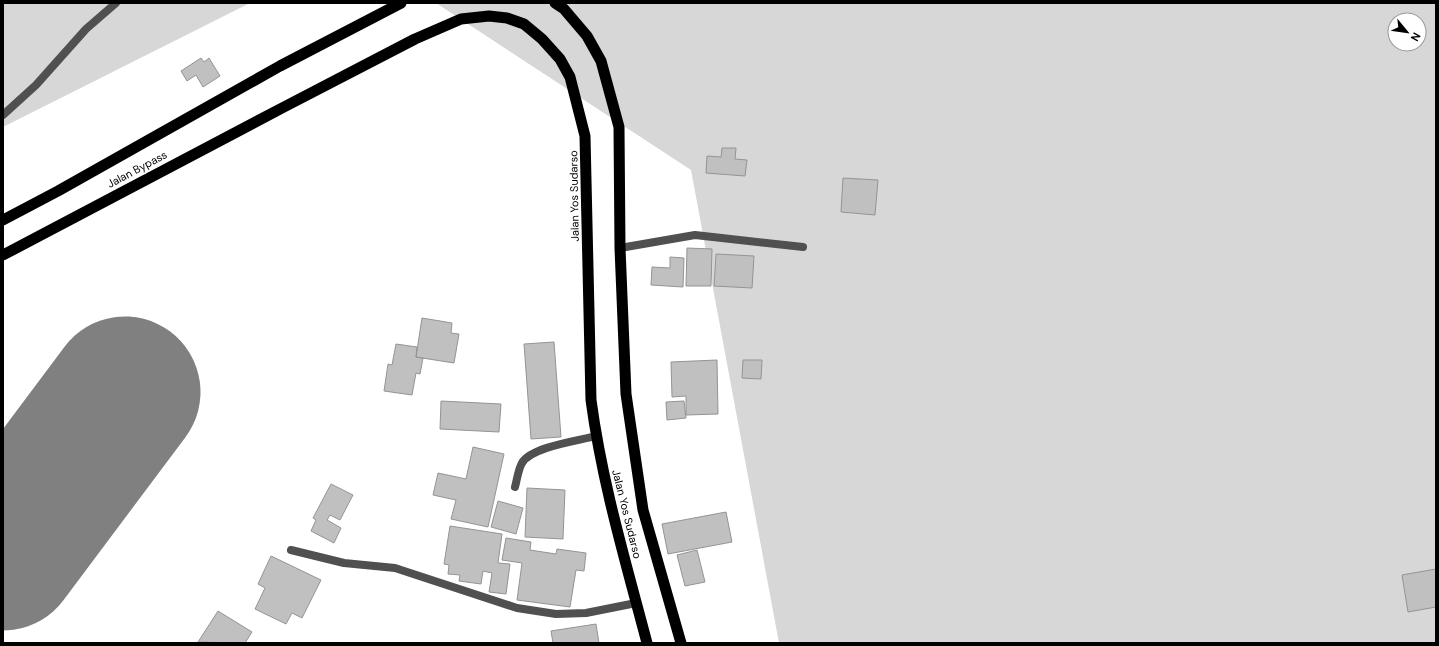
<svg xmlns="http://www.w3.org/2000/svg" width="1439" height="646" font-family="'DM Sans',sans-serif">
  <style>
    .green { fill: #d7d7d7; fill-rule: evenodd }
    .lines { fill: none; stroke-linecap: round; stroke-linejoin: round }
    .runway { stroke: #808080; stroke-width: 151 }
    .building { fill: #c0c0c0; stroke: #949494 }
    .service { stroke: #505050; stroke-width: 8 }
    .minor { stroke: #505050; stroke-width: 8 }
    .tertiary { stroke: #505050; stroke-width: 8 }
    .trunk { stroke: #000; stroke-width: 11 }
    .labels { text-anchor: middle; stroke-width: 3; stroke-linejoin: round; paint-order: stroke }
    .street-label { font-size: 11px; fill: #000; stroke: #fff }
  </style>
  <rect width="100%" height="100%" fill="#fff"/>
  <path class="green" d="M 3,3 L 250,3 L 3,127 Z
    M 436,3 L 1436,3 L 1436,643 L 779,643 L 691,170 ZM 1395,20 L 1419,20 L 1419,44 L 1395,44 Z"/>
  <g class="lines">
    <path class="runway" d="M 3,555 L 125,392"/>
  </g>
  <path class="building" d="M 201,58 L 204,62 L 209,58 L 220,76 L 203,87 L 196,75 L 187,81 L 181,71 Z
    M 722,148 L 736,148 L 735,159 L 747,160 L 745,176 L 706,173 L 707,156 L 721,157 Z
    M 843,178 L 878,180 L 875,215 L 841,212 Z
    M 687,248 L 712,249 L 711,286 L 686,286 Z
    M 716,254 L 754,256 L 752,288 L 714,286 Z
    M 670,257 L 684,258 L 683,287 L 651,285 L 652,267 L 670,268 Z
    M 422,318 L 452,323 L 451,333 L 459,334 L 454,363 L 416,357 Z
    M 554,342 L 561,437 L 531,439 L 524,344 Z
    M 396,344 L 417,347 L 416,357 L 423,358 L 420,374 L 416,373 L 412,395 L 384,391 L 388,364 L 392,365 Z
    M 717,360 L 718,414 L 686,415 L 686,396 L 672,397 L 671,362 Z
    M 743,360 L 762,360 L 761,379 L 742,378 Z
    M 441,401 L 501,404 L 499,432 L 440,429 Z
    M 684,401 L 686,418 L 667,420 L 666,402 Z
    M 473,447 L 504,454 L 488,527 L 451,519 L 456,500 L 433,495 L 438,473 L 466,479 Z
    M 331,484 L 353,495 L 340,520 L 330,515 L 327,520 L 341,528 L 334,543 L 311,531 L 316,520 L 313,518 Z
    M 527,488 L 565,490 L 563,539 L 525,537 Z
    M 498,501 L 523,508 L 516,534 L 491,527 Z
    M 726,512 L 732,542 L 668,554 L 662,524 Z
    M 450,526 L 502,534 L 498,563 L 510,564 L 506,594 L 489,592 L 492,573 L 483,571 L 481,584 L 459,581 L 460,575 L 448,574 L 449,565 L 444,564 Z
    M 506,538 L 531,542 L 530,550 L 556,554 L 557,549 L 586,553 L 584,571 L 576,570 L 570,607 L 517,600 L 522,563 L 502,560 Z
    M 697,550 L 705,582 L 685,586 L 677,555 Z
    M 271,556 L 321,580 L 302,618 L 292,613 L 286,624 L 255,609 L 265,588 L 258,584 Z
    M 1436,569 L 1436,607 L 1408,612 L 1402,575 Z
    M 218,611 L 252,632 L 245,643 L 198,642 Z
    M 596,624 L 599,643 L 553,643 L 551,631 Z"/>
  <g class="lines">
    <path class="service" d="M 620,248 L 695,235 L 803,247
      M 515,487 C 517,480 518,470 522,463 C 531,447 577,441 596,436"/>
    <path class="minor" d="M 291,550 L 344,563 L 395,568 L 517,608 L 556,614 L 586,613 L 636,603"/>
    <path class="tertiary" d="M 3,115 L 36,85 L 86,29 L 116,3"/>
    <path class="trunk" d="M 555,3 L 564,9 L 587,36 L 601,61 L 619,127 L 620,248 L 626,394 L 643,510 L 681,643
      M 3,220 L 58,191 L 280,66 L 401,3
      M 3,255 L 284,107 L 415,39 L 461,19 L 489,16 L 507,18 L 524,24 L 542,39 L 560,59 L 570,77 L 585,136 L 591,400 C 602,483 626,563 647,643"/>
  </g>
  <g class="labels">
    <g class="street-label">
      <text transform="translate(137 169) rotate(-28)" y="4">Jalan Bypass</text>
      <text transform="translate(574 196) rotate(-91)" y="4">Jalan Yos Sudarso</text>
      <text transform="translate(627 514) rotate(76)" y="4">Jalan Yos Sudarso</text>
    </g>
  </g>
  <rect width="1439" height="646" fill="none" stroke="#000000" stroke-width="8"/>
  <g transform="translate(1407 32) rotate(119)"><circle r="19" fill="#ffffff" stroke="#999999"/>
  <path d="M0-3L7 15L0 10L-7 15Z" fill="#000000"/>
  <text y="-6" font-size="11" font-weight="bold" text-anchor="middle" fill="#000000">N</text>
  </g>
</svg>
